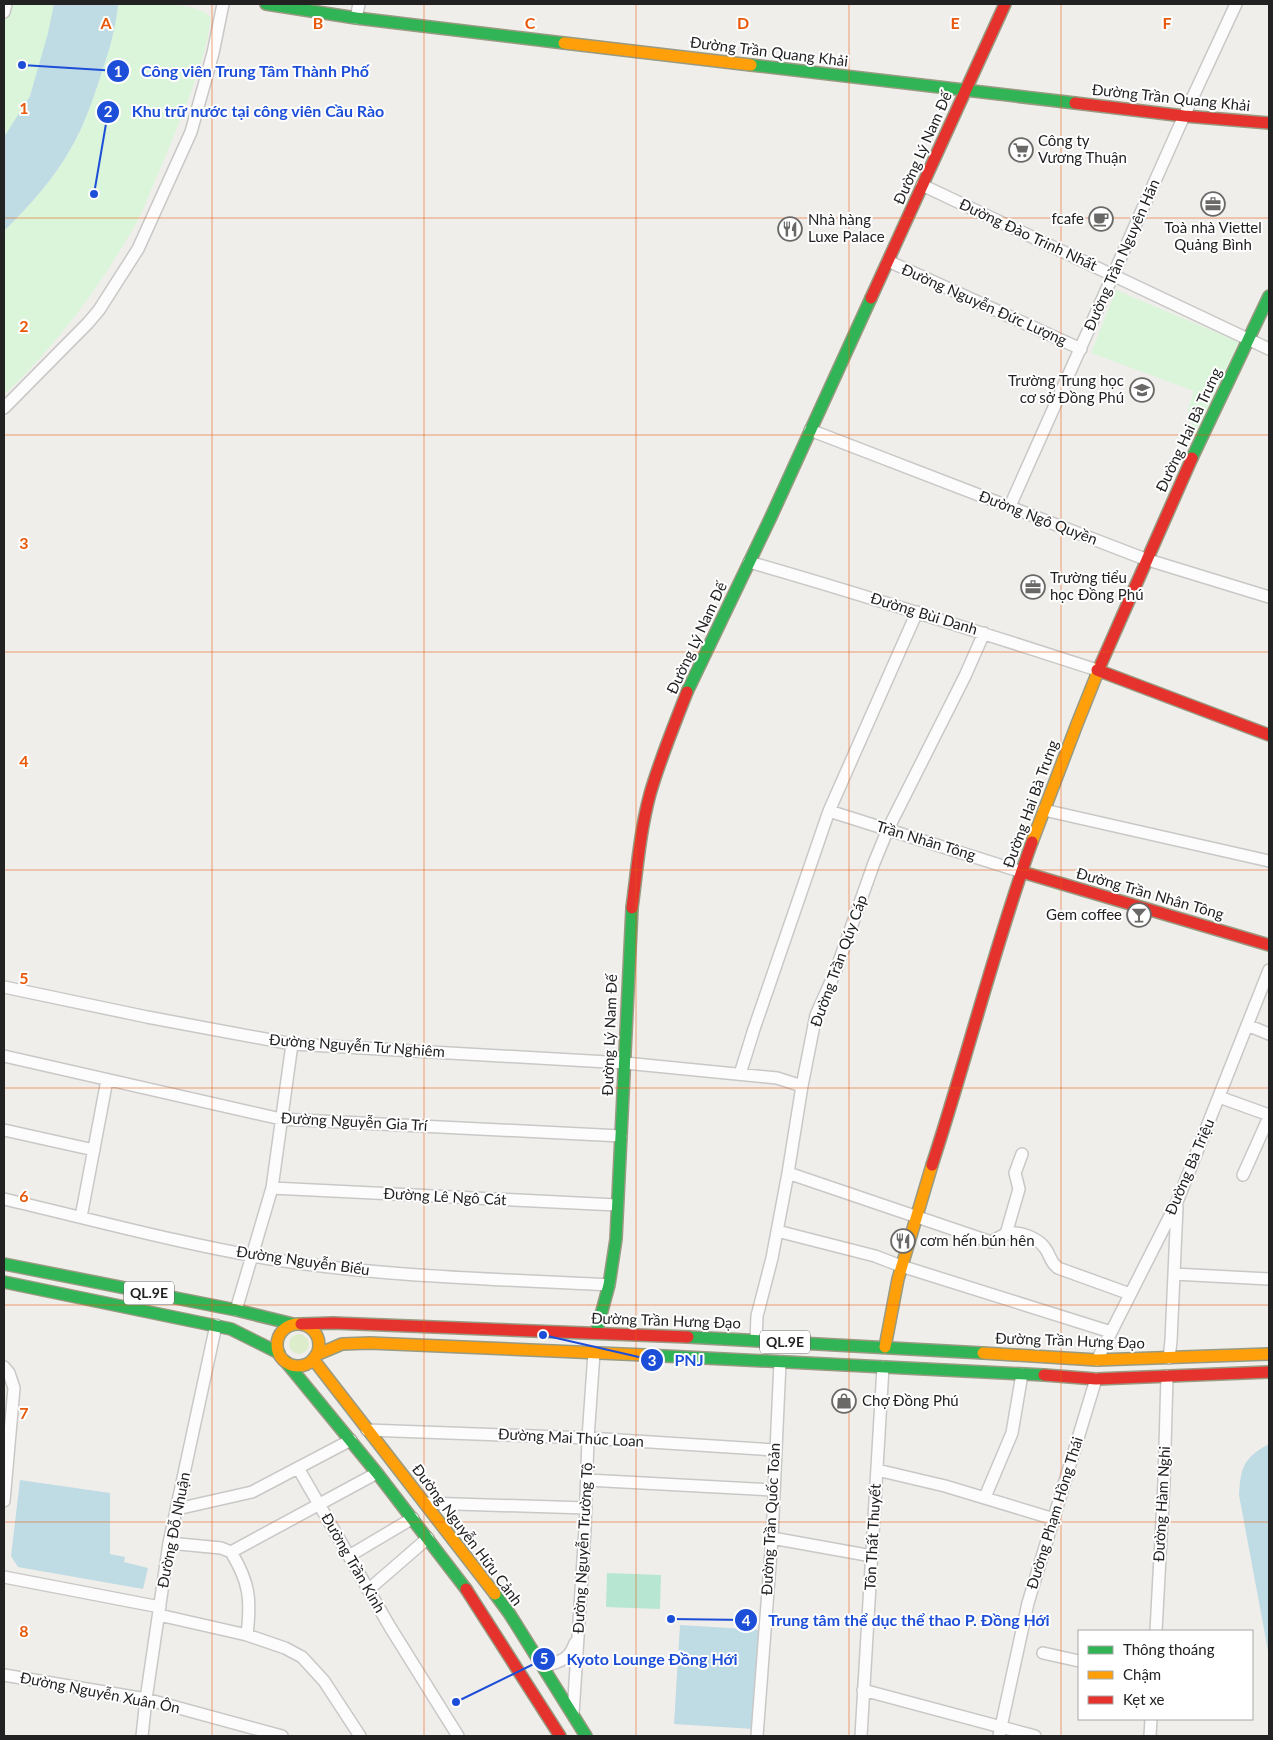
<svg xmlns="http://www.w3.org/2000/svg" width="1273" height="1740" font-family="Lato,sans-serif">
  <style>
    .grass { fill: #ddeccb }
    .park { fill: #daf5da }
    .pitch { fill: #b7e6d2 }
    .water { fill: #bfdbe3 }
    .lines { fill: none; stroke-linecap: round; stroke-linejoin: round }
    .street-casing { stroke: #c9c8c7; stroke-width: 14 }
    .fast-casing { stroke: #999a82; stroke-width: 14 }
    .slow-casing { stroke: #999a82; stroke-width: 14 }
    .jam-casing { stroke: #999a82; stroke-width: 14 }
    .street { stroke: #fdfcfc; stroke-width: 11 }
    .fast { stroke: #30b455; stroke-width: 11 }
    .slow { stroke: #ff9f0a; stroke-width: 11 }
    .jam { stroke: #e5322d; stroke-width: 11 }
    .grid { fill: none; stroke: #e8590c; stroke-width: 1; stroke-opacity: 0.55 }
    .labels { text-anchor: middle; stroke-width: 4; stroke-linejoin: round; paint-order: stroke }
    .shield { fill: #fff; stroke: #646464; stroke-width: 1 }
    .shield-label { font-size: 14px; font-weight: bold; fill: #222 }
    .street-label { font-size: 15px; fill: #222; stroke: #fff }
    .poi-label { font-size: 15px; fill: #222; stroke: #fff; text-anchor: start }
    .grid-label { font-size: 16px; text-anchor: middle; font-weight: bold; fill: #e8590c; stroke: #fff; stroke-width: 4; stroke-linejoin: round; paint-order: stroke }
    .leader { fill: none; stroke: #1d4ed8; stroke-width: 2 }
    .callout-dot { fill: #1d4ed8; stroke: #fff; stroke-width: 2 }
    .mark-label { font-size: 15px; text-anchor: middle; font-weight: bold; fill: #fff }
    .callout-label { font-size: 16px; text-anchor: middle; font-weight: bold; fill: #1d4ed8; stroke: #fff; stroke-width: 4; stroke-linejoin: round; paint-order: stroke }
  </style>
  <rect width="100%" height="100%" fill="#f0eeeb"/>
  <path class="grass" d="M289 1344a10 10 0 1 1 20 0a10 10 0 1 1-20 0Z"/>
  <path class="park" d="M 4,4 L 54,4 C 46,47 35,104 4,137 Z
    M 118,4 C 142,4 196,0 211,18 C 207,50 195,82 183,113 C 174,136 164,160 154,183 C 149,194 145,207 139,218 C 103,283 58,344 4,395 L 4,231 C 29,206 54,179 71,148 C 84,126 92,102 100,78 C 108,54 116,29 118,4 Z
    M 1116,290 L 1239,342 L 1194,438 L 1188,409 L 1194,391 L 1091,353 Z"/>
  <path class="pitch" d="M 607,1573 L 661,1575 L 660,1609 L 606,1607 Z"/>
  <path class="water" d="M 54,4 L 118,4 C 116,29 108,54 100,78 C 92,102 84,126 71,148 C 54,179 29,206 4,231 L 4,137 L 30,96 L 48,33 Z
    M 1269,1444 L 1269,1656 L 1239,1495 C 1241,1467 1243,1458 1269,1444 Z
    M 20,1480 L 110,1493 L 110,1554 L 125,1557 L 124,1562 L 148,1568 L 143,1589 L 18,1567 L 11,1556 Z
    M 680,1625 L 761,1630 L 754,1729 L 674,1724 Z"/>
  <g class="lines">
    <g class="street-casing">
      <path id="street" d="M 4,12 L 6,4
        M 356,18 L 359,4
        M 922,185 L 1269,349
        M 888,261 L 1081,349
        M 4,408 L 88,323 L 99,310 L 138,249 L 191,132 L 213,53 L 223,4
        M 810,430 L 1145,559 L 1269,597
        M 1010,506 L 1184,116 L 1236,4
        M 749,562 C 866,595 982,633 1097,670
        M 1044,810 L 1269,861
        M 829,811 L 1022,872
        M 4,987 L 147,1017 L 292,1044 L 625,1063 L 777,1078 L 802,1086
        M 1247,1025 L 1269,1034
        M 4,1056 L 281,1119 L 621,1136
        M 740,1074 L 754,1029 L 829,811 L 917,612
        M 1219,1097 L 1269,1115
        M 4,1130 L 94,1150
        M 788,1173 L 991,1242 C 996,1239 1001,1236 1006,1234 C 1018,1230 1038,1238 1045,1248 C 1051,1256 1049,1261 1058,1268 L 1130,1294
        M 1243,1175 L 1269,1117
        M 272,1188 L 617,1205
        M 4,1199 C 94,1220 185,1245 277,1260 C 386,1277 498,1279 609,1285
        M 81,1217 L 107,1080
        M 777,1231 L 875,1256 L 901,1266 L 1111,1332
        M 1006,1234 L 1019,1189 L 1015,1173 L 1022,1154
        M 1174,1274 L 1269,1279
        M 236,1310 L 272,1188 L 292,1044
        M 756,1340 L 757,1316 L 772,1258 L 788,1173 L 802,1086 L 816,1015 L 836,970 L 874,863 L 888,829 L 965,676 L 984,633
        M 1169,1358 L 1171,1341 L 1177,1207
        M 1097,1360 L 1177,1202 L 1269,970
        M 4,1367 L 9,1373 L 14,1388 L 4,1501
        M 367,1430 L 588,1438 L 775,1450
        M 298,1468 L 390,1627 L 458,1736
        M 877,1470 L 945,1486 L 1054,1519
        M 587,1480 L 773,1490
        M 985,1497 L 1012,1433 L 1022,1374
        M 425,1503 L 586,1508
        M 177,1509 L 252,1492 L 351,1440
        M 772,1538 L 872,1556
        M 169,1543 L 221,1548 L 231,1552
        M 231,1552 L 377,1473
        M 231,1552 C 250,1583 251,1600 247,1635
        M 349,1556 L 413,1518
        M 4,1577 L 160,1607
        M 368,1590 L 428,1538
        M 159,1615 L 247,1635 L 285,1648 L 302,1657 L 324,1681 L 360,1736
        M 1156,1631 L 1164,1482 L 1167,1376
        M 1043,1653 L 1079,1661
        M 543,1667 C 559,1661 569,1661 575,1643
        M 4,1675 L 146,1699 L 282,1736
        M 863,1690 L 1035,1736
        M 573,1714 L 585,1529 L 588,1438 L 594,1353
        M 142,1736 L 146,1699 L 169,1543 L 216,1325
        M 757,1736 L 772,1538 L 780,1362
        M 861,1736 L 883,1367
        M 999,1736 L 1028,1603 L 1096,1379
        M 1150,1736 L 1151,1719"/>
    </g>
    <g class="fast-casing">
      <path id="fast" d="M 266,4 L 356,18 L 564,43
        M 751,65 L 1075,103
        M 1192,458 L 1269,296
        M 687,692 L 770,519 L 871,298
        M 4,1264 L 236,1310 L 293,1324
        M 4,1282 L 231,1329 L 279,1353
        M 596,1333 L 609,1285 L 616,1239 L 632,908
        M 688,1337 L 983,1353
        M 645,1355 L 1044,1375
        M 286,1362 L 377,1473 L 466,1589
        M 495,1594 L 509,1613 L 586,1736"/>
    </g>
    <g class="slow-casing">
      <path id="slow" d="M 564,43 L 751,65
        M 1032,842 L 1077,724 L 1101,664
        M277 1345a21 21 0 1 1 42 0a21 21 0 1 1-42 0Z
        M 885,1347 L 898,1279 L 932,1165
        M 983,1353 L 1097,1360 L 1269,1354
        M 316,1355 L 342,1344 L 370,1343 L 645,1355
        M 313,1359 L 495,1594"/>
    </g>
    <g class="jam-casing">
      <path id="jam" d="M 1075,103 L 1184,116 L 1269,123
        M 871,298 L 1005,4
        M 1101,664 L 1192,458
        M 1097,670 L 1269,735
        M 1022,872 L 1269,945
        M 632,908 C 637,870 640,831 650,794 C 660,759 674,726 687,692
        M 932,1165 C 967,1058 994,948 1032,842
        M 301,1324 L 333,1323 L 688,1337
        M 1044,1375 L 1096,1379 L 1269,1372
        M 466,1589 L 560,1736"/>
    </g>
    <use href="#street" class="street"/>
    <use href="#fast" class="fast"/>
    <use href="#slow" class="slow"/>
    <use href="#jam" class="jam"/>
  </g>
  <path class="grid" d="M 212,4 L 212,1736M 424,4 L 424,1736M 636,4 L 636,1736M 849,4 L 849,1736M 1061,4 L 1061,1736M 4,218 L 1269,218M 4,435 L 1269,435M 4,652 L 1269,652M 4,870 L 1269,870M 4,1088 L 1269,1088M 4,1305 L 1269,1305M 4,1522 L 1269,1522"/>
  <defs>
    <g id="supermarket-ring" transform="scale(1.25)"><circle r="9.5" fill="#fff" stroke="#6a6968" stroke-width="1.5"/><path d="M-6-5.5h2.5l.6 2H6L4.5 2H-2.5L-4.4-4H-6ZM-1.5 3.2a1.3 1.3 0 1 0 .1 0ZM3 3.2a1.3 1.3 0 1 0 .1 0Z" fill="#6a6968"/></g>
    <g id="office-ring" transform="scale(1.25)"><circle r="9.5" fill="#fff" stroke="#6a6968" stroke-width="1.5"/><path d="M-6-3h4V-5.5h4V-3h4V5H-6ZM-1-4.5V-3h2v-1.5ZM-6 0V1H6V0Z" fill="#6a6968"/></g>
    <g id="cafe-ring" transform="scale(1.25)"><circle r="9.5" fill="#fff" stroke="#6a6968" stroke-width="1.5"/><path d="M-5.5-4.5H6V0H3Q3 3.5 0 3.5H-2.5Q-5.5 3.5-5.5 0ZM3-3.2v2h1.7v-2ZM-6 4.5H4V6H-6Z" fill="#6a6968"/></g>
    <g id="restaurant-ring" transform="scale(1.25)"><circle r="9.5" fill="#fff" stroke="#6a6968" stroke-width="1.5"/><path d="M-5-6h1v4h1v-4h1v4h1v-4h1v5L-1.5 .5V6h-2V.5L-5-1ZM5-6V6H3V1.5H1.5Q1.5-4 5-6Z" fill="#6a6968"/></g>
    <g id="school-ring" transform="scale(1.25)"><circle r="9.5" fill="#fff" stroke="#6a6968" stroke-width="1.5"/><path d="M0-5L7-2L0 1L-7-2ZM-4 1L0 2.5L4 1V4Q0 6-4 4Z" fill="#6a6968"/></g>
    <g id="bar-ring" transform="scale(1.25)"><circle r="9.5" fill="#fff" stroke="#6a6968" stroke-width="1.5"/><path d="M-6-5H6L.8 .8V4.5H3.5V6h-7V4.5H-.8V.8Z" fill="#6a6968"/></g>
    <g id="shop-ring" transform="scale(1.25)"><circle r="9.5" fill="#fff" stroke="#6a6968" stroke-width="1.5"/><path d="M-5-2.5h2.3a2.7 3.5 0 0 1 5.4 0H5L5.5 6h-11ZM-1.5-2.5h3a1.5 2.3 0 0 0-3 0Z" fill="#6a6968"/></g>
  </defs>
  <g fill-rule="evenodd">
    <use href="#supermarket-ring" x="1021" y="150"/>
    <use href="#office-ring" x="1213" y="204"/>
    <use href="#cafe-ring" x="1101" y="219"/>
    <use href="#restaurant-ring" x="790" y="229"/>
    <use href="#school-ring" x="1142" y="390"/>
    <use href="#office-ring" x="1033" y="587"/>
    <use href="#bar-ring" x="1139" y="915"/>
    <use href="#restaurant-ring" x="903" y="1241"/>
    <use href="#shop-ring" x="844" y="1401"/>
  </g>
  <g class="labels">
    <g class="shield">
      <rect x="124" y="1281.5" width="50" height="23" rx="4"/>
      <rect x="760" y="1330.5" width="50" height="23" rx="4"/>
    </g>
    <g class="shield-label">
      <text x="149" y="1298">QL.9E</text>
      <text x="785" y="1347">QL.9E</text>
    </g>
    <g class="street-label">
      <text transform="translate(769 52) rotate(7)" y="5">Đường Trần Quang Khải</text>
      <text transform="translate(1171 98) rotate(6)" y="5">Đường Trần Quang Khải</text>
      <text transform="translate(923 148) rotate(-66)" y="5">Đường Lý Nam Đế</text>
      <text transform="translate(1028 235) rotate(25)" y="5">Đường Đào Trinh Nhất</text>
      <text transform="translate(1122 255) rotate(-66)" y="5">Đường Trần Nguyên Hãn</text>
      <text transform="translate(984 305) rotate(24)" y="5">Đường Nguyễn Đức Lượng</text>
      <text transform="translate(1189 430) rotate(-65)" y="5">Đường Hai Bà Trưng</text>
      <text transform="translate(1038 518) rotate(21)" y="5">Đường Ngô Quyền</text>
      <text transform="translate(924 614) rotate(17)" y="5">Đường Bùi Danh</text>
      <text transform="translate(697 638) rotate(-65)" y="5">Đường Lý Nam Đế</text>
      <text transform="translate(1031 804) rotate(-70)" y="5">Đường Hai Bà Trưng</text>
      <text transform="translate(926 841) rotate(17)" y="5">Trần Nhân Tông</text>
      <text transform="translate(1150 894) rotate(16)" y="5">Đường Trần Nhân Tông</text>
      <text transform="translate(839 961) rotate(-70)" y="5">Đường Trần Qúy Cáp</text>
      <text transform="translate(610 1035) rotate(-88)" y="5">Đường Lý Nam Đế</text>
      <text transform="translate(357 1046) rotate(4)" y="5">Đường Nguyễn Tư Nghiêm</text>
      <text transform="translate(354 1122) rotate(3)" y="5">Đường Nguyễn Gia Trí</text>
      <text transform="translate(1190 1167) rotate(-67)" y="5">Đường Bà Triệu</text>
      <text transform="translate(445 1197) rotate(3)" y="5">Đường Lê Ngô Cát</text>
      <text transform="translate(303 1261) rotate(8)" y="5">Đường Nguyễn Biểu</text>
      <text transform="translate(666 1321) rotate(2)" y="5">Đường Trần Hưng Đạo</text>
      <text transform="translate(1070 1341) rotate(2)" y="5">Đường Trần Hưng Đạo</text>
      <text transform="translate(571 1438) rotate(3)" y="5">Đường Mai Thúc Loan</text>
      <text transform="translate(1162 1504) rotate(-87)" y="5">Đường Hàm Nghi</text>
      <text transform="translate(1055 1513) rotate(-73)" y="5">Đường Phạm Hồng Thái</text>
      <text transform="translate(771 1519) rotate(-87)" y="5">Đường Trần Quốc Toản</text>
      <text transform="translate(174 1530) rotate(-79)" y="5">Đường Đỗ Nhuận</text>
      <text transform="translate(467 1535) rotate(53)" y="5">Đường Nguyễn Hữu Cảnh</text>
      <text transform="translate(873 1537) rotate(-87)" y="5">Tôn Thất Thuyết</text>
      <text transform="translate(583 1548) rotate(-87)" y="5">Đường Nguyễn Trường Tộ</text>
      <text transform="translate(353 1563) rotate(60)" y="5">Đường Trần Kinh</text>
      <text transform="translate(100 1693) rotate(11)" y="5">Đường Nguyễn Xuân Ôn</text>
    </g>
    <g class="poi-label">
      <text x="1038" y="146">Công ty<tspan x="1038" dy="17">Vương Thuận</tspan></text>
      <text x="1084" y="224" text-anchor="end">fcafe</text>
      <text x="808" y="225">Nhà hàng<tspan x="808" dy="17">Luxe Palace</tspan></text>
      <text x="1213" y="233" text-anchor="middle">Toà nhà Viettel<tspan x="1213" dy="17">Quảng Bình</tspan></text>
      <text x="1124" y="386" text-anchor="end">Trường Trung học<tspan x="1124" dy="17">cơ sở Đồng Phú</tspan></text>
      <text x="1050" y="583">Trường tiểu<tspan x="1050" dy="17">học Đồng Phú</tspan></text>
      <text x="1122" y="920" text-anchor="end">Gem coffee</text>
      <text x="920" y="1246">cơm hến bún hên</text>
      <text x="862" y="1406">Chợ Đồng Phú</text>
    </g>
  </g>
  <g class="grid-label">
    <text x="106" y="29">A</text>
    <text x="318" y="29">B</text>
    <text x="530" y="29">C</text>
    <text x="743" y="29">D</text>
    <text x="955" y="29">E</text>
    <text x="1167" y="29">F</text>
    <text x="24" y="114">1</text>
    <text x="24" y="332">2</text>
    <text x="24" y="549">3</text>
    <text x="24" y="767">4</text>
    <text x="24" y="984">5</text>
    <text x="24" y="1202">6</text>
    <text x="24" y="1419">7</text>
    <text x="24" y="1637">8</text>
  </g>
  <path class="leader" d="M22 65L118 71M94 194L108 112M543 1335L652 1360M671 1619L746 1620M456 1702L544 1659"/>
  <g class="callout-dot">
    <circle cx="22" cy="65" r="5"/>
    <circle cx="94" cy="194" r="5"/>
    <circle cx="543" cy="1335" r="5"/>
    <circle cx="671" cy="1619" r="5"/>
    <circle cx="456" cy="1702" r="5"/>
    <circle cx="118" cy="71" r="12"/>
    <circle cx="108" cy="112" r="12"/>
    <circle cx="652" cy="1360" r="12"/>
    <circle cx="746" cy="1620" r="12"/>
    <circle cx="544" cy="1659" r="12"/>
  </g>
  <g class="mark-label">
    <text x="118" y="77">1</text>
    <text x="108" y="117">2</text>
    <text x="652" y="1366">3</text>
    <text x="746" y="1626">4</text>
    <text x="544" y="1664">5</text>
  </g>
  <g class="callout-label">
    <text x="255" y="77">Công viên Trung Tâm Thành Phố</text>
    <text x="258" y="117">Khu trữ nước tại công viên Cầu Rào</text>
    <text x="689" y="1366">PNJ</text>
    <text x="909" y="1626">Trung tâm thể dục thể thao P. Đồng Hới</text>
    <text x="652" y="1665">Kyoto Lounge Đồng Hới</text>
  </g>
  <rect width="1273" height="1740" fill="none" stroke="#222222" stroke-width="10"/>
  <rect x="1078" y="1630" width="175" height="90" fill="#ffffff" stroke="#a7a7a7"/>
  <rect x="1088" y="1646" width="25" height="8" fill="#30b455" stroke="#a7a7a7"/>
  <text x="1123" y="1655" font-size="15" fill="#222222">Thông thoáng</text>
  <rect x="1088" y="1671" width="25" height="8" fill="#ff9f0a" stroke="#a7a7a7"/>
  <text x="1123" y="1680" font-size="15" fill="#222222">Chậm</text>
  <rect x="1088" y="1696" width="25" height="8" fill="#e5322d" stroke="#a7a7a7"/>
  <text x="1123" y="1705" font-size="15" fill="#222222">Kẹt xe</text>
</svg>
